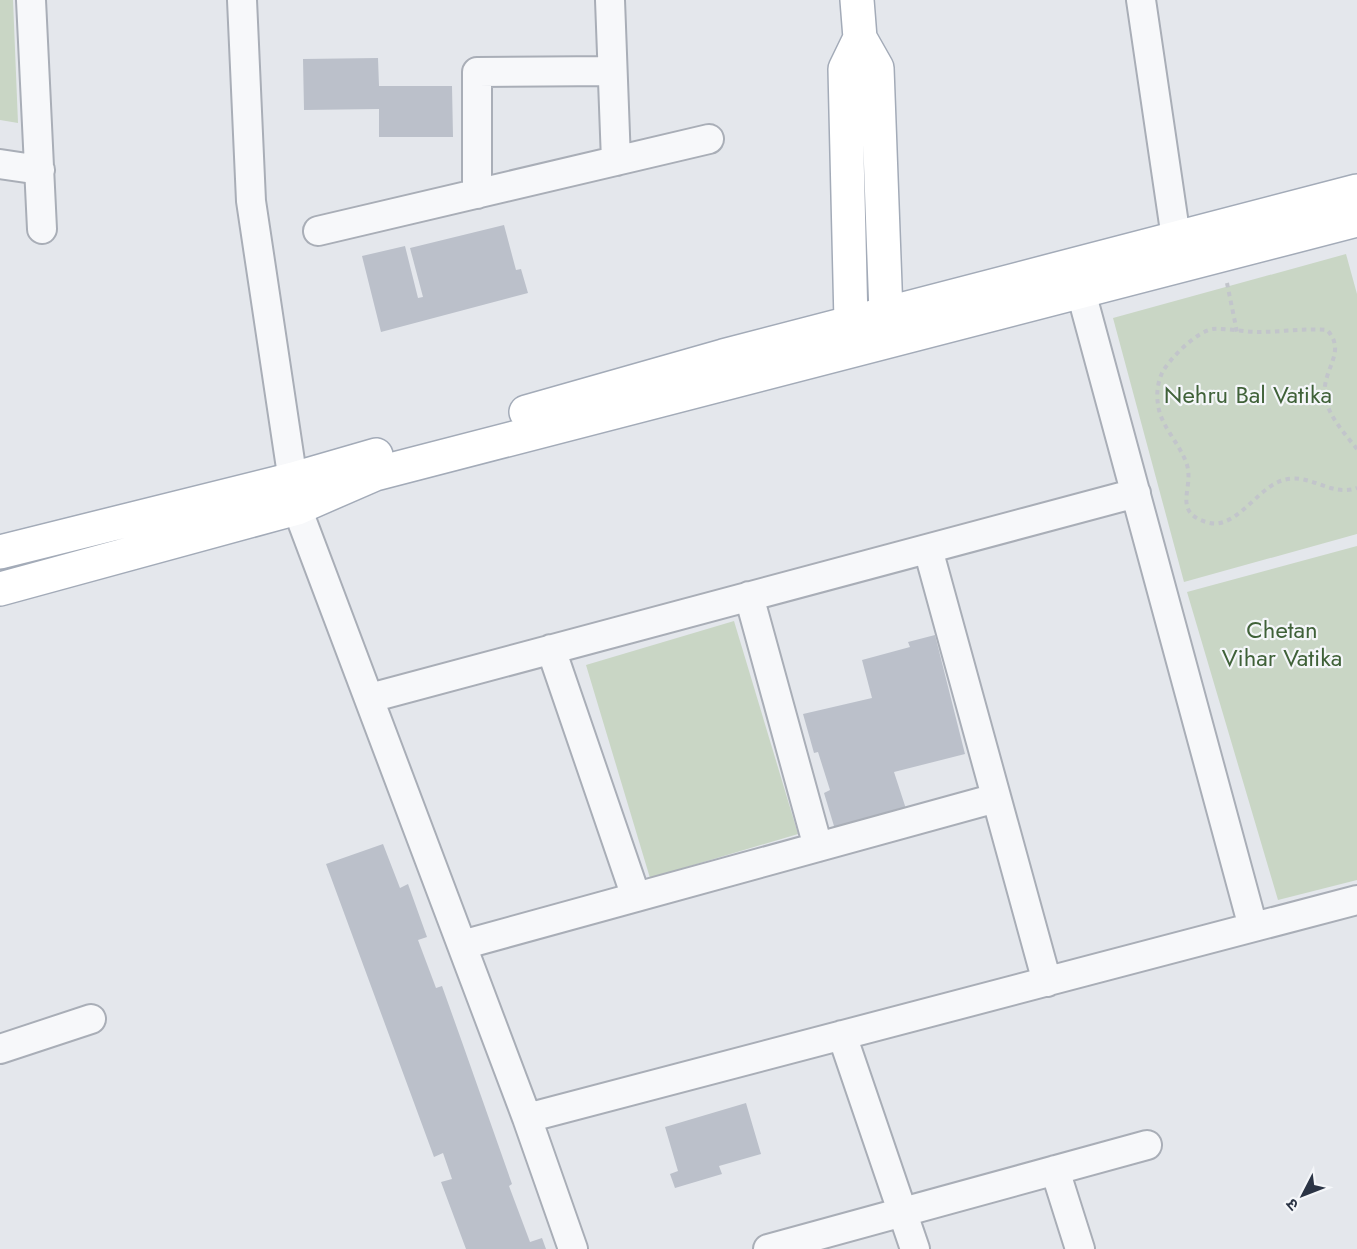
<svg xmlns="http://www.w3.org/2000/svg" width="1357" height="1249" font-family="Jost,'Noto Sans Devanagari',sans-serif">
  <style>
    .green { fill: #c9d6c5 }
    .building { fill: #bbc0ca }
    .lines { fill: none; stroke-linecap: round; stroke-linejoin: round }
    .minor-casing { stroke: #a9aeb7; stroke-width: 32 }
    .major-casing { stroke: #a3abb8; stroke-width: 36 }
    .path { stroke: #c2c5cb; stroke-width: 4; stroke-dasharray: 4.5 4.5; stroke-linecap: butt }
    .minor { stroke: #f7f8fa; stroke-width: 28 }
    .major { stroke: #fff; stroke-width: 33 }
    .labels { text-anchor: middle; stroke-width: 4.5; stroke-linejoin: round; paint-order: stroke }
    .park-label { font-size: 24px; fill: #3f6138; stroke: #f4f6f9 }
  </style>
  <rect width="100%" height="100%" fill="#e4e7ec"/>
  <path class="green" d="M 0,0 L 13,0 L 18,123 L 0,120 Z
    M 1346,254 L 1357,294 L 1357,534 L 1184,582 L 1113,318 Z
    M 1357,546 L 1357,880 L 1278,900 L 1187,592 Z
    M 734,621 L 798,834 L 650,878 L 586,665 Z"/>
  <path class="building" d="M 378,58 L 379,86 L 452,86 L 453,137 L 379,137 L 379,109 L 304,110 L 303,59 Z
    M 504,225 L 516,270 L 521,269 L 528,293 L 381,332 L 362,256 L 405,246 L 418,298 L 423,297 L 410,248 Z
    M 935,635 L 965,754 L 894,772 L 908,815 L 837,836 L 824,793 L 830,790 L 818,752 L 814,753 L 803,714 L 872,698 L 862,660 L 910,647 L 908,642 Z
    M 383,844 L 400,888 L 408,884 L 427,937 L 418,940 L 436,988 L 442,986 L 462,1042 L 512,1184 L 509,1186 L 530,1242 L 542,1238 L 546,1249 L 466,1249 L 441,1182 L 452,1179 L 443,1153 L 434,1157 L 326,864 Z
    M 746,1103 L 761,1154 L 719,1166 L 722,1174 L 675,1188 L 670,1174 L 678,1171 L 665,1127 Z"/>
  <g class="lines">
    <g class="minor-casing">
      <path id="minor" d="M 31,0 L 42,229
        M 242,0 L 251,201 L 297,508 L 527,1118 L 573,1249
        M 610,0 L 616,161
        M 1141,0 L 1176,238
        M 0,164 L 40,170
        M 477,194 L 477,72 L 612,71
        M 318,231 L 709,139
        M 1081,292 L 1253,927
        M 928,549 L 1047,982
        M 749,596 L 818,847
        M 551,649 L 636,897
        M 370,698 L 1136,493
        M 462,945 L 996,798
        M 842,1035 L 915,1249
        M 0,1049 L 91,1019
        M 527,1118 L 1357,900
        M 1055,1170 L 1080,1249
        M 768,1249 L 1147,1145"/>
    </g>
    <g class="major-casing">
      <path id="major" d="M 857,0 L 860,38 L 877,68 L 886,313
        M 851,322 L 845,69 L 860,38
        M 526,412 L 723,356 L 1357,191
        M 0,552 L 293,479 L 376,455
        M 0,589 L 297,508 L 375,474 L 1357,220"/>
    </g>
    <path class="path" d="M 1227,283 L 1237,332
      M 1357,449 C 1345,434 1329,417 1325,397 C 1321,370 1348,352 1327,330 C 1304,328 1281,332 1258,332 C 1244,332 1226,328 1213,329 C 1197,331 1169,359 1162,373 C 1158,382 1156,394 1158,404 C 1160,426 1180,443 1187,465 C 1194,489 1172,511 1206,522 C 1233,532 1255,492 1278,482 C 1308,469 1329,498 1357,488"/>
    <use href="#minor" class="minor"/>
    <use href="#major" class="major"/>
  </g>
  <g class="labels">
    <g class="park-label">
      <text x="1248" y="403">Nehru Bal Vatika</text>
      <text x="1282" y="638">Chetan<tspan x="1282" dy="28">Vihar Vatika</tspan></text>
    </g>
  </g>
  <g transform="translate(1303 1195) rotate(228)" stroke="#f4f6f9" stroke-width="4.5" paint-order="stroke">
  <path d="M0-4.5L10 22L0 15L-10 22Z" fill="#2b3445"/>
  <text y="-9" font-size="16" font-weight="bold" text-anchor="middle" fill="#2b3445">उ</text>
  </g>
</svg>
